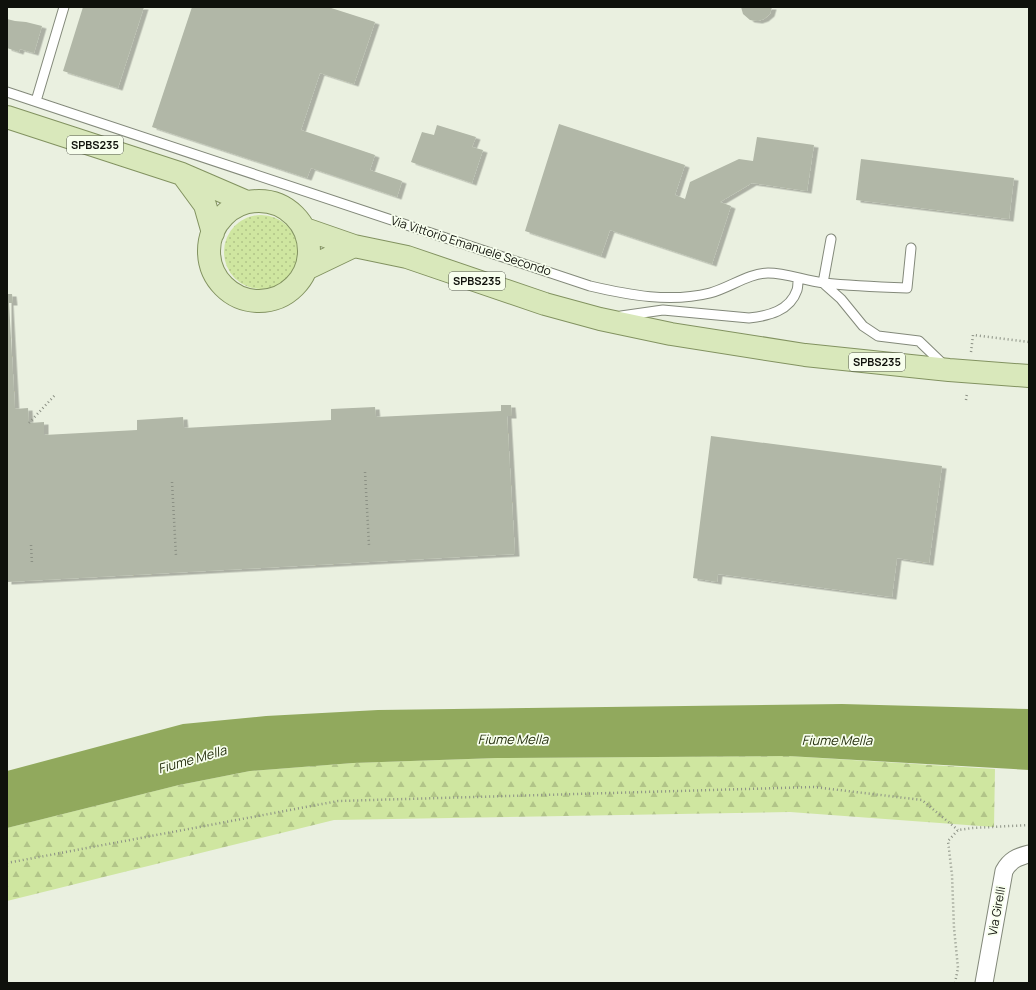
<svg xmlns="http://www.w3.org/2000/svg" width="1036" height="990" font-family="Manrope,sans-serif">
  <style>
    .grass { fill: url(#grass-dots) }
    .forest { fill: url(#forest-firs) }
    .water { fill: #91a95d }
    .building { fill: #b1b7a7; filter: url(#shadow) }
    .lines { fill: none; stroke-linecap: round; stroke-linejoin: round }
    .lane-casing { stroke: #83897a; stroke-width: 11 }
    .street-casing { stroke: #83897a; stroke-width: 19 }
    .primary-casing { stroke: #829260; stroke-width: 24 }
    .path { stroke: #8b9084; stroke-width: 2.5; stroke-dasharray: 1 3; stroke-linecap: butt }
    .lane { stroke: #fff; stroke-width: 9 }
    .street { stroke: #fff; stroke-width: 17 }
    .primary { stroke: #d9e8bb; stroke-width: 22 }
    .labels { text-anchor: middle; stroke-width: 3.5; stroke-linejoin: round; paint-order: stroke }
    .shield { fill: #f7feed; stroke: #55584f; stroke-width: 1 }
    .shield-label { font-size: 11px; font-weight: bold; fill: #0f110b }
    .street-label { font-size: 12px; fill: #0f110b; stroke: #f7feed }
    .water-label { font-size: 13px; font-style: italic; fill: #273110; stroke: #f7feed }
  </style>
  <defs>
    <pattern id="grass-dots" width="8" height="8" patternUnits="userSpaceOnUse"><rect width="8" height="8" fill="#cfe6a0"/><path d="M2 2h.1M6 6h.1" fill="none" stroke="#b1c488" stroke-width="1.8" stroke-linecap="round"/></pattern>
    <pattern id="forest-firs" width="22" height="20" patternUnits="userSpaceOnUse"><rect width="22" height="20" fill="#cfe6a0"/><path d="M5 1l3.5 6h-7zM16 11l3.5 6h-7z" fill="#b1c488"/></pattern>
    <filter id="shadow"><feDropShadow dx="4.5" dy="2.5" stdDeviation="0" flood-color="#0004"/></filter>
  </defs>
  <rect width="100%" height="100%" fill="#eaf0e0"/>
  <path class="grass" d="M224 252a37 37 0 1 1 74 0a37 37 0 1 1-74 0Z"/>
  <path class="forest" d="M 788,756 L 995,769 L 994,827 L 790,812 L 334,820 L 7,901 L 7,828 L 179,785 L 250,771 L 353,763 L 497,758 Z"/>
  <path class="water" d="M 842,704 L 1029,709 L 1029,770 L 788,756 L 497,758 L 353,763 L 250,771 L 179,785 L 7,828 L 7,771 L 183,724 L 266,716 L 378,710 Z"/>
  <path class="building" d="M 83,7 L 144,7 L 118,88 L 63,71 Z
    M 192,7 L 328,7 L 375,22 L 354,84 L 320,73 L 301,130 L 375,155 L 370,170 L 402,181 L 397,197 L 311,168 L 307,178 L 152,127 Z
    M 741,7 L 772,7 L 770,14 L 764,19 L 758,21 L 750,20 L 743,14 Z
    M 7,19 L 15,21 L 26,22 L 42,26 L 34,53 L 20,49 L 19,52 L 7,48 Z
    M 559,124 L 685,165 L 675,195 L 685,199 L 690,182 L 739,159 L 753,161 L 757,137 L 814,145 L 807,191 L 752,183 L 720,202 L 731,206 L 712,264 L 610,230 L 601,256 L 525,231 Z
    M 437,125 L 476,137 L 472,147 L 483,150 L 472,183 L 411,162 L 422,132 L 434,135 Z
    M 861,159 L 1014,178 L 1009,219 L 856,200 Z
    M 7,294 L 12,294 L 13,303 L 9,303 L 15,409 L 28,408 L 29,423 L 44,422 L 44,435 L 137,430 L 137,420 L 183,417 L 184,428 L 331,420 L 331,409 L 375,407 L 376,417 L 501,411 L 501,405 L 511,405 L 512,416 L 507,416 L 515,554 L 7,582 Z
    M 711,436 L 942,466 L 929,563 L 897,558 L 892,597 L 718,574 L 717,582 L 693,578 Z"/>
  <g class="lines">
    <g class="lane-casing">
      <path id="lane" d="M 7,92 L 590,286 C 629,295 670,303 710,293 C 729,288 749,273 768,273 C 787,273 805,281 824,283 C 852,286 879,287 907,288 L 911,248
        M 36,101 L 64,7
        M 831,239 L 823,283 L 841,299 L 863,326 L 878,336 L 919,341 L 945,366
        M 621,316 L 663,310 L 749,318 C 768,316 790,311 797,290 C 798,287 798,282 798,278"/>
    </g>
    <g class="street-casing">
      <path id="street" d="M 984,983 L 1004,871 C 1010,860 1017,857 1029,854"/>
    </g>
    <g class="primary-casing">
      <path id="primary" d="M 7,117 L 182,174 L 247,202
        M 183,175 L 205,205 L 213,233
        M209 251a50 50 0 1 1 100 0a50 50 0 1 1-100 0Z
        M 305,229 L 354,246 L 407,257 L 545,304 L 600,319 L 671,334 L 805,355 L 949,370 L 1029,376
        M 306,269 L 354,246"/>
    </g>
    <path class="path" d="M 971,352 L 973,335 L 1029,342
      M 966,400 L 967,393
      M 29,423 L 55,395
      M 365,472 L 369,545
      M 172,482 L 176,556
      M 31,545 L 32,564
      M 7,863 L 338,801 L 814,787 L 922,800 L 958,830
      M 955,983 L 958,968 L 954,928 L 952,875 L 948,841 L 958,830 L 973,828 L 1029,825"/>
    <use href="#lane" class="lane"/>
    <use href="#street" class="street"/>
    <use href="#primary" class="primary"/>
  </g>
  <g class="labels">
    <g class="shield">
      <rect x="67" y="136" width="56" height="18" rx="3"/>
      <rect x="449" y="272" width="56" height="18" rx="3"/>
      <rect x="849" y="353" width="56" height="18" rx="3"/>
    </g>
    <g class="shield-label">
      <text x="95" y="149">SPBS235</text>
      <text x="477" y="285">SPBS235</text>
      <text x="877" y="366">SPBS235</text>
    </g>
    <g class="street-label">
      <text transform="translate(471 246) rotate(18)" y="4">Via Vittorio Emanuele Secondo</text>
      <text transform="translate(997 911) rotate(-80)" y="4">Via Girelli</text>
    </g>
    <g class="water-label">
      <text x="513" y="744">Fiume Mella</text>
      <text x="837" y="745">Fiume Mella</text>
      <text transform="translate(192 759) rotate(-16)" y="5">Fiume Mella</text>
    </g>
  </g>
  <rect width="1036" height="990" fill="none" stroke="#0f110b" stroke-width="16"/>
</svg>
